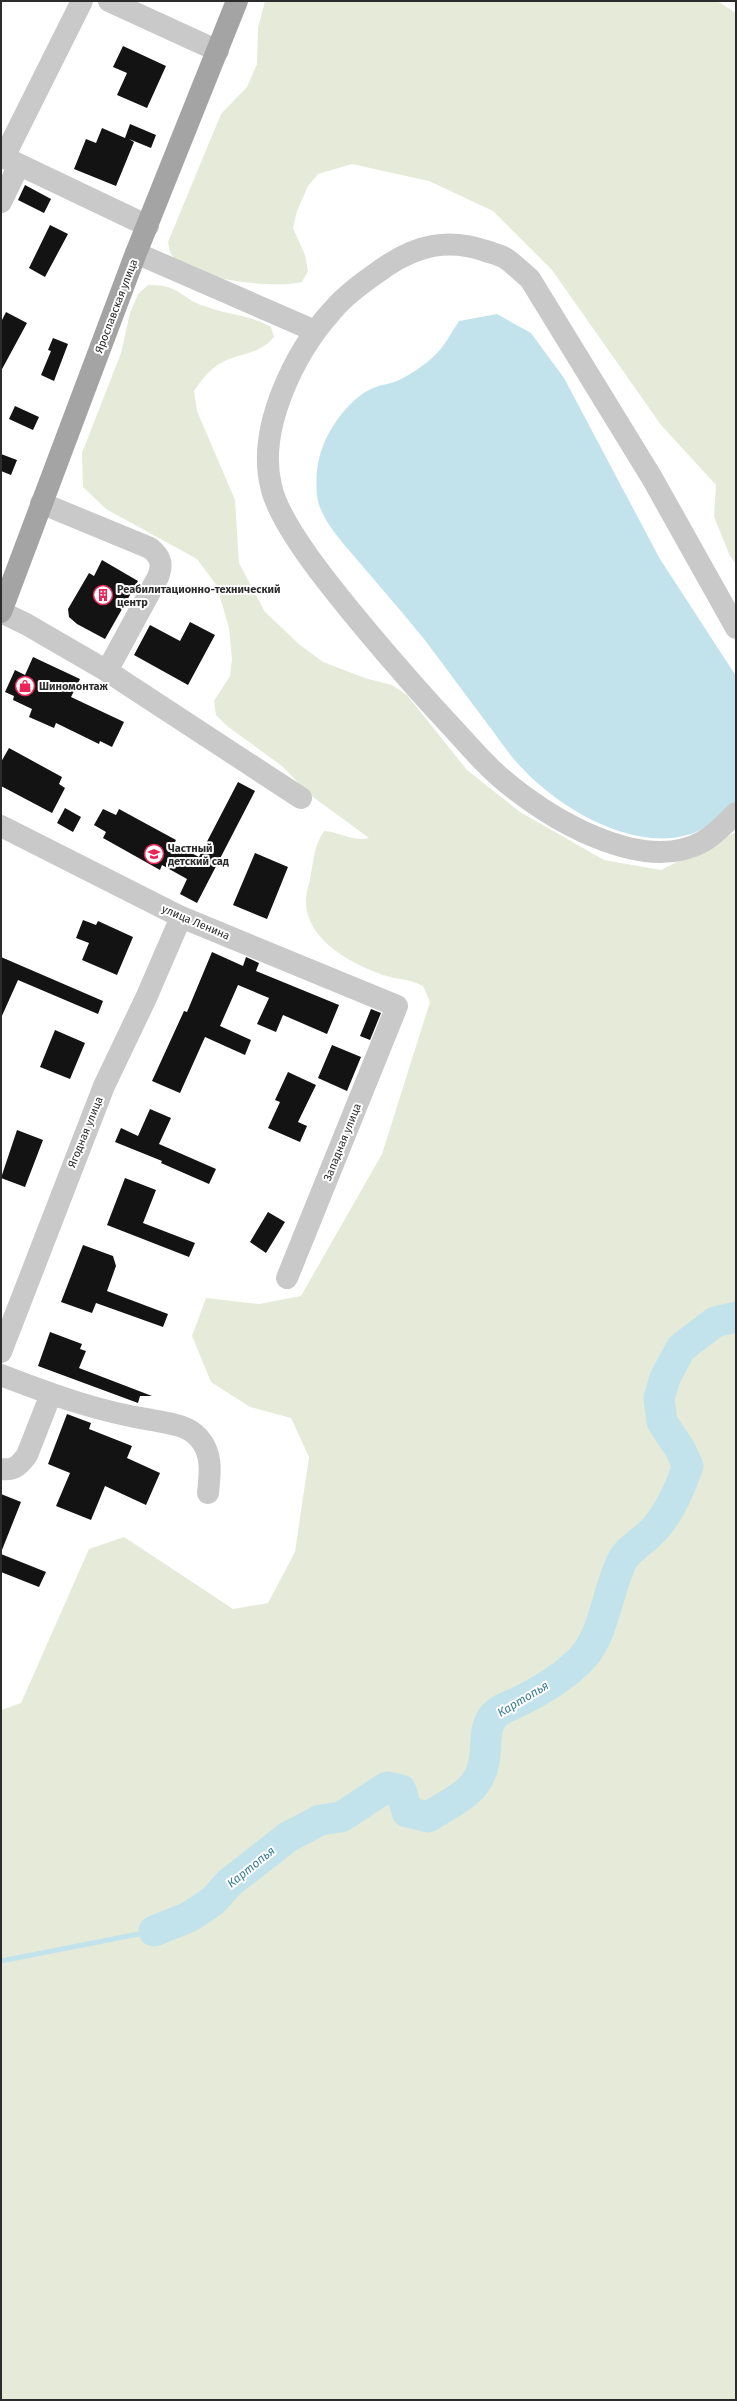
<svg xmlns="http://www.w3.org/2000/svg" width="737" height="2401" font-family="'Fira Sans',sans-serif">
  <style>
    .green { fill: #e5ebd8 }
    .water { fill: #c3e3ec }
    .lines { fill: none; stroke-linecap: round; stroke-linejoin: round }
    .stream { stroke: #c3e3ec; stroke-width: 5 }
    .river { stroke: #c3e3ec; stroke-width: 31 }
    .building { fill: #131313 }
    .minor { stroke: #c9c9c9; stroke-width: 22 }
    .major { stroke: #a4a4a4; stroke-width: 22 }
    .labels { text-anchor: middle; stroke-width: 4; stroke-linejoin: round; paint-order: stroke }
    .street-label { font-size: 11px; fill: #2c2c2c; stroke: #fff }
    .poi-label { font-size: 11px; font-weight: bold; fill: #2c2c2c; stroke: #fff; text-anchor: start }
    .water-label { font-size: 12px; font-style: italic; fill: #387e90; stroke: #fff }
  </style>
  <rect width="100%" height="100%" fill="#fff"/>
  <path class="green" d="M 265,1 L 717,1 L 736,13 L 736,564 L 730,556 L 714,517 L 716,485 L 661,425 L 552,270 L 493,211 L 429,181 L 352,164 L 318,174 L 308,186 L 297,211 L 293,228 L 305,255 L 308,271 L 302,282 C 275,289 187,280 171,254 C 169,251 169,245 168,242 L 221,114 L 247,87 L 257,64 L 258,28 Z
    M 148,285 C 180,284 178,297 204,306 C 227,315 248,314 271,327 L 274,337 C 258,356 239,352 219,364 C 208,371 201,381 194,391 L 197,411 L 235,500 L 239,563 L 265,612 L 300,645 L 323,662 L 365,678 L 392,685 L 407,695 L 467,770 L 520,812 L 604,860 L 661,870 L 736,832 L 736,2400 L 1,2400 L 1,1710 L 21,1703 L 89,1549 L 124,1537 L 233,1609 L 268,1603 L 295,1552 L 309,1457 L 291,1418 L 250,1407 L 211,1382 L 192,1336 L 206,1298 L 259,1304 L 301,1296 L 382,1154 L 430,1002 L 423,986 C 407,978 398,980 383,975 C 352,964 308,941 306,904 C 305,897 308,887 310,880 C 313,863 314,845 324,831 C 340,832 353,842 369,838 L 309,794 L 282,766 L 227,726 L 216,715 L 214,701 L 230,676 L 232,659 L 229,628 L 217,586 L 197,559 L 106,509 L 83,487 L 82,453 L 121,353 L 130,313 L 138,294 Z"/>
  <path class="water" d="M 497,314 L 531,333 L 564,378 L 660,559 L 736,676 L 736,801 C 678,878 570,821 519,765 C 508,753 499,739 489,726 C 467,697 446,668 424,639 C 403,613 381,588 359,562 C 344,544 327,527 319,505 C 315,493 316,471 319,459 C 325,432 348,399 373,388 C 382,384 392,384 401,379 C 411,374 423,366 432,358 C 443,349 451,333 459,321 Z"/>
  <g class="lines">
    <path class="stream" d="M 1,1961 L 154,1931"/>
    <path class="river" d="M 154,1931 L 189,1917 L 213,1901 L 229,1883 L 288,1837 L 320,1820 L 341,1817 L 387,1787 L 401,1790 L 407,1812 L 428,1817 C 456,1799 482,1792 485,1754 C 486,1743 485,1728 492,1718 C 498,1709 511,1706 520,1701 C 542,1690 567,1675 584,1656 C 604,1633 608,1589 622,1561 C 629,1547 649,1538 658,1525 C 672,1508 680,1487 688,1466 L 680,1449 L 662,1422 L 659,1398 L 665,1378 L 681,1348 L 715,1322 L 736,1317"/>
  </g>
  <path class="building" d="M 123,46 L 166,66 L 147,108 L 117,95 L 127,73 L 113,67 Z
    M 130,124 L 156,135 L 151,148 L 129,139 L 134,142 L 116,186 L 74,169 L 86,139 L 96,143 L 102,128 L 125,138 Z
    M 25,185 L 51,199 L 44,213 L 18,200 Z
    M 50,225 L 68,234 L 45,277 L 29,268 Z
    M 6,312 L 27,323 L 1,371 L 1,322 Z
    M 53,338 L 68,344 L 54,381 L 41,375 L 51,351 L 48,350 Z
    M 15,406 L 39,417 L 33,430 L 9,419 Z
    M 1,454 L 17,460 L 11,475 L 1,471 Z
    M 102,560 L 138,581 L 105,639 L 77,624 L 69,617 L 68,609 L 89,573 L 94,576 Z
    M 190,622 L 215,635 L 188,685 L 134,655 L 150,625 L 180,641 Z
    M 33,657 L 80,679 L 71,697 L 124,722 L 112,747 L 100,741 L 99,744 L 56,723 L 54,728 L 29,717 L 32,709 L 13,700 L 14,696 L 5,692 L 15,670 L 25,675 Z
    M 9,748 L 62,777 L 59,784 L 65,788 L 52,813 L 1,786 L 1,762 Z
    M 238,782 L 255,791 L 197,903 L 180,894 L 187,879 L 162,865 L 160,870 L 103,838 L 106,832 L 94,825 L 103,809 L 116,815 L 119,809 L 176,840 L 174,844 L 199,857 Z
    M 65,808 L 81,817 L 73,832 L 57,823 Z
    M 255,853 L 288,867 L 267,919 L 233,905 Z
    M 83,920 L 96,925 L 98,921 L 133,937 L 117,975 L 82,960 L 89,943 L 76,938 Z
    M 212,952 L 243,966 L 246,957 L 259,963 L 256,971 L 339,1005 L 327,1034 L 283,1015 L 276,1032 L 257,1024 L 269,998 L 238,985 L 220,1026 L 251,1040 L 245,1055 L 205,1037 L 180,1093 L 152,1081 L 184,1011 L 187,1012 Z
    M 1,957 L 103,1001 L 98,1014 L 18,980 L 1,1018 Z
    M 371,1009 L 381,1013 L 370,1040 L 360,1036 Z
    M 55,1030 L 85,1043 L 70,1079 L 40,1067 Z
    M 332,1045 L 361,1057 L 347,1091 L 318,1078 Z
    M 288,1072 L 316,1085 L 298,1122 L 307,1126 L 300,1142 L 268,1128 L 280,1102 L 275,1100 Z
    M 150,1109 L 171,1118 L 159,1144 L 216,1169 L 209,1184 L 161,1163 L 162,1161 L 115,1142 L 121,1128 L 138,1136 Z
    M 17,1130 L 43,1140 L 25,1187 L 1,1178 Z
    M 125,1178 L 156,1190 L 143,1223 L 195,1243 L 189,1257 L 107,1225 Z
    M 268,1212 L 285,1222 L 266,1253 L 250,1242 Z
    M 83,1245 L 113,1256 L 116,1266 L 107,1291 L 168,1314 L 163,1327 L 96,1303 L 92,1313 L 61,1302 Z
    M 50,1332 L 82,1344 L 80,1349 L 86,1351 L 79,1368 L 152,1396 L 140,1396 L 138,1403 L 38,1366 Z
    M 67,1414 L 91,1423 L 89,1429 L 132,1446 L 127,1458 L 160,1473 L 146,1505 L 105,1486 L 91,1520 L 56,1506 L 70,1473 L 48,1464 Z
    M 1,1494 L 21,1502 L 2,1550 L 1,1550 Z
    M 1,1554 L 46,1572 L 39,1587 L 1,1572 Z"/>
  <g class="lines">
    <path class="minor" d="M 109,1 L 218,51
      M 1,156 L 148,226
      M 4,157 L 82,1
      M 1,202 L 19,165
      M 136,253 L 315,331
      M 41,503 L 150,548 C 161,557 163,564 158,577 L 107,671
      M 1,612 L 26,624 L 107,671 L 301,798
      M 736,628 L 652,478 L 530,279 C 522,272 514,264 505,258 C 500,255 492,253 486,251 C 448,238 417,245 385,267 C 367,280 347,293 332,311 C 294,353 257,429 271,486 C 280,528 340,598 368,632 C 394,663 421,694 449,724 C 466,742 482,762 501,778 C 547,818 643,876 704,841 C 716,834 726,823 736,813
      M 1,826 L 181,917 L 397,1006 L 287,1278
      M 1,1352 L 104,1086 L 146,998 L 181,917
      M 1,1375 C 50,1394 99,1412 152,1420 C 168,1423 188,1425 199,1438 C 213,1454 210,1473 208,1493
      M 1,1469 C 14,1471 20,1465 27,1455 L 51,1394"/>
    <path class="major" d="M 1,612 L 136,253 L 237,1"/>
  </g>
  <defs>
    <g id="building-ring" transform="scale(1)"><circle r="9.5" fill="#fff" stroke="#ec2558" stroke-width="1.5"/><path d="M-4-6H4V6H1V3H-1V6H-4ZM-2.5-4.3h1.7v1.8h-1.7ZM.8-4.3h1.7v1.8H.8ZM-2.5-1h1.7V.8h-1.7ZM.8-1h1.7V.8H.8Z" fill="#ec2558"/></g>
    <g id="shop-ring" transform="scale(1)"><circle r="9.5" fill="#fff" stroke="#ec2558" stroke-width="1.5"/><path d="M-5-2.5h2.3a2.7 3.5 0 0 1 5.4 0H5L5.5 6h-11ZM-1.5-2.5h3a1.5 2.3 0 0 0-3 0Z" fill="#ec2558"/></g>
    <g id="school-ring" transform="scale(1)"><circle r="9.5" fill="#fff" stroke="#ec2558" stroke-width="1.5"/><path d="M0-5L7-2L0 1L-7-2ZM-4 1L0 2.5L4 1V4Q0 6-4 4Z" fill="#ec2558"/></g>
  </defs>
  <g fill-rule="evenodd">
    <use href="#building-ring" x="103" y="595"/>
    <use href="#shop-ring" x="25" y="686"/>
    <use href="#school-ring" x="154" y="854"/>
  </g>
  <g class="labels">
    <g class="street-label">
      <text transform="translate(116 306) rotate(-69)" y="4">Ярославская улица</text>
      <text transform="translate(196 922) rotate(23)" y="4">улица Ленина</text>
      <text transform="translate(85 1132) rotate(-68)" y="4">Ягодная улица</text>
      <text transform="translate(342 1142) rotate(-68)" y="4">Западная улица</text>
    </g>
    <g class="poi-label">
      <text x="117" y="593">Реабилитационно-технический<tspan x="117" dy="13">центр</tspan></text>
      <text x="39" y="690">Шиномонтаж</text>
      <text x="168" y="852">Частный<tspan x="168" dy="13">детский сад</tspan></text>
    </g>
    <g class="water-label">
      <text transform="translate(523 1699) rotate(-31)" y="4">Картопья</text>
      <text transform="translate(251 1867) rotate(-39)" y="4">Картопья</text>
    </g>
  </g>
  <rect width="737" height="2401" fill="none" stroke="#2c2c2c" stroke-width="4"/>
</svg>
